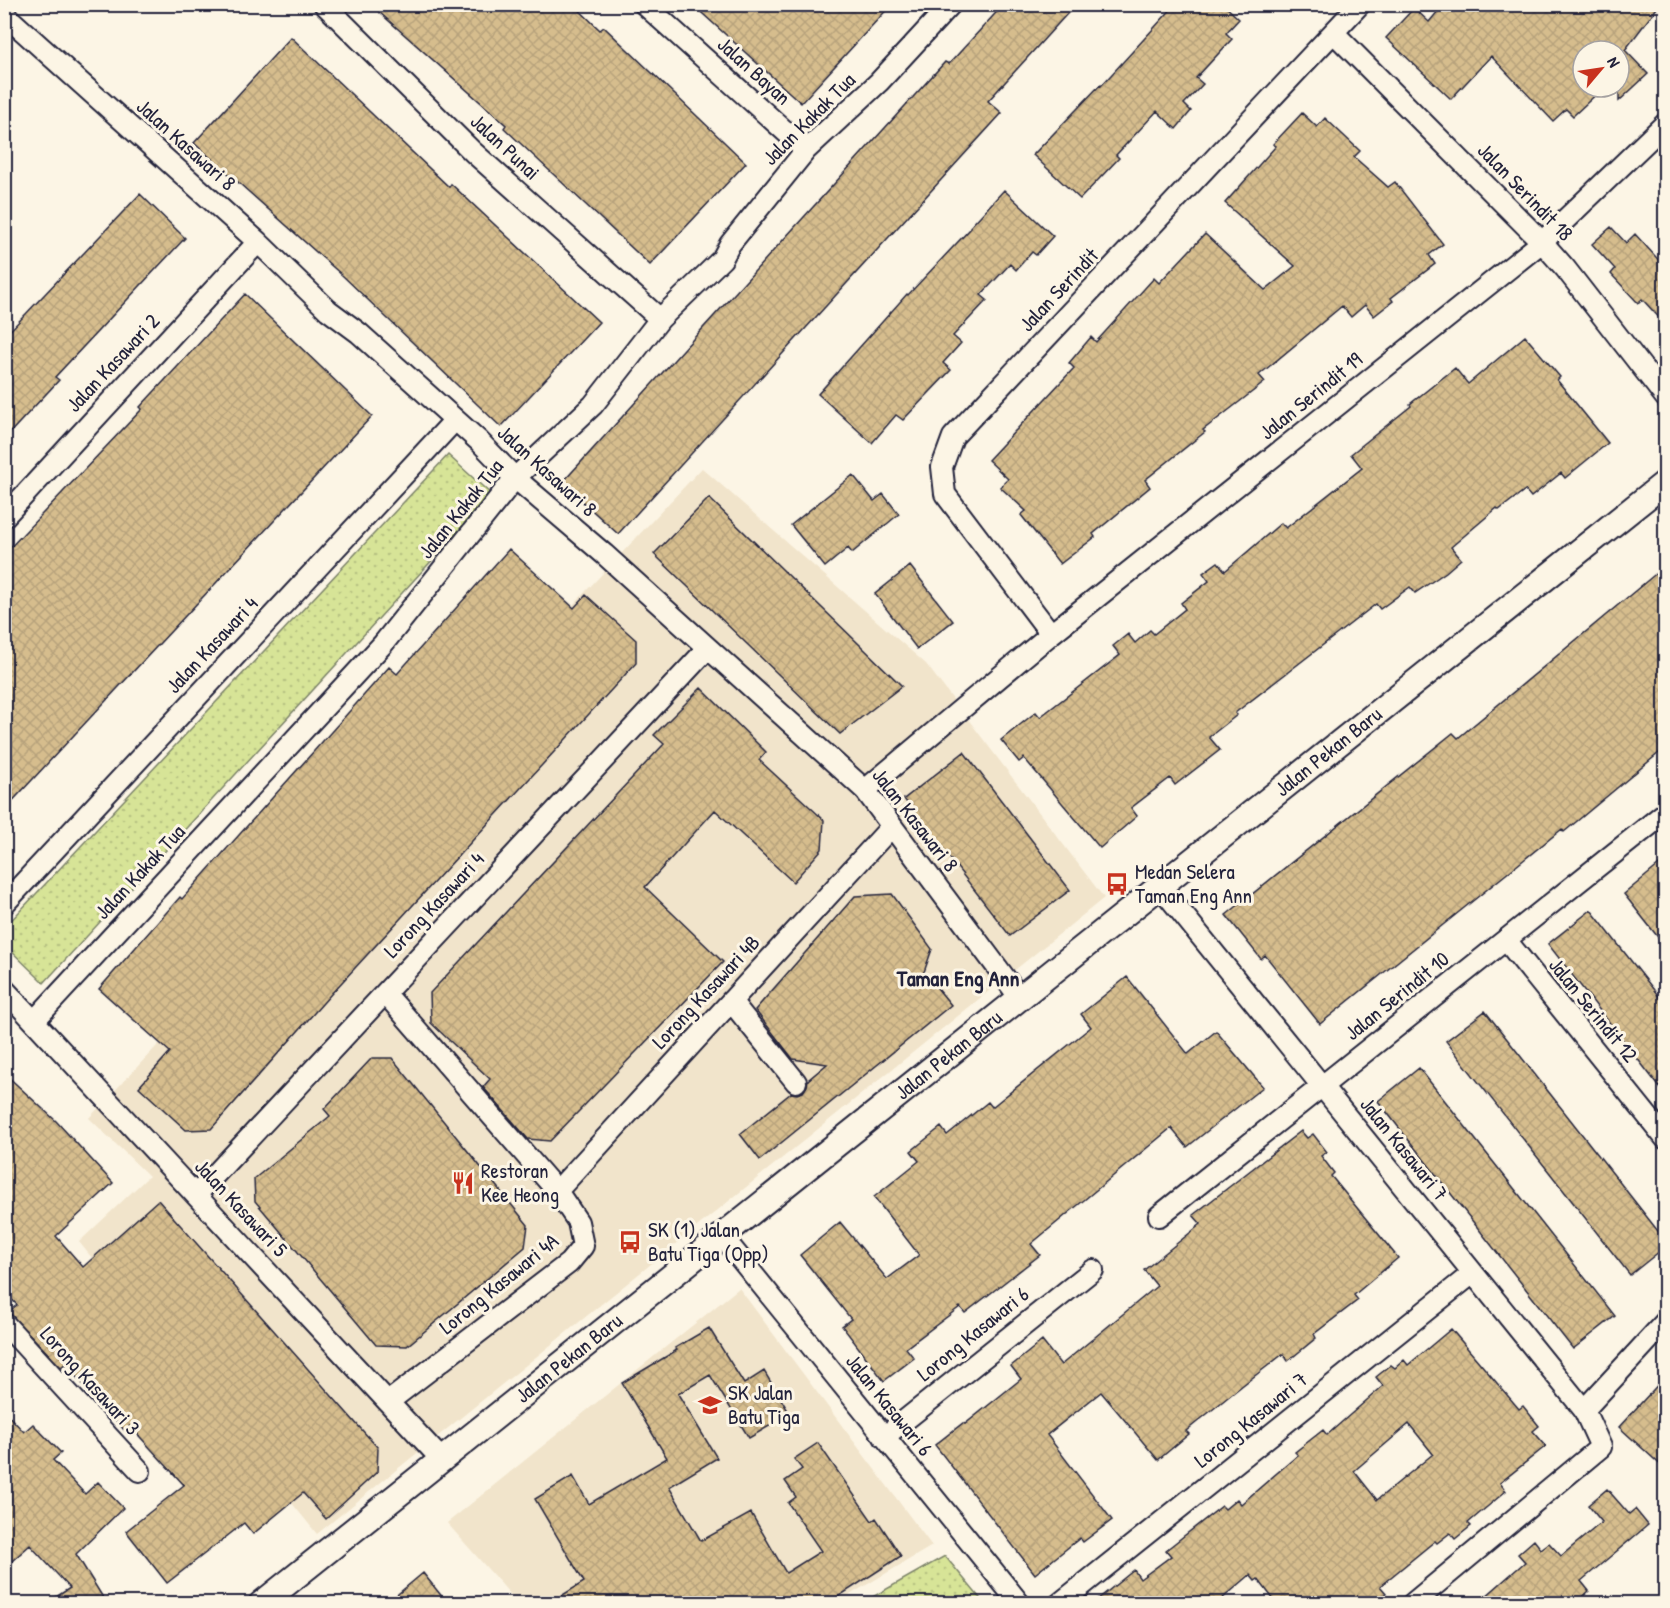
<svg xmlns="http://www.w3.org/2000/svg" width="1670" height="1608" font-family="'Patrick Hand',sans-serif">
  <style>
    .built { fill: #f1e4cb }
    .park { fill: url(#park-dots); stroke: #7c8369; stroke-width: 1.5 }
    .building { fill: url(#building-cross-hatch); stroke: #22223b; stroke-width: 1.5; fill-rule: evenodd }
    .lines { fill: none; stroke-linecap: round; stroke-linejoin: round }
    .minor-casing { stroke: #22223b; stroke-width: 24 }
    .tertiary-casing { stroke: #22223b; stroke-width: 28 }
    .minor { stroke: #fcf5e5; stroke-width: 20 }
    .tertiary { stroke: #fcf5e5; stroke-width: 24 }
    .labels { text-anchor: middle; stroke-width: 6; stroke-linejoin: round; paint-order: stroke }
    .street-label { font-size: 21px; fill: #22223b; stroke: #fcf5e5 }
    .poi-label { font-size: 21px; fill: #22223b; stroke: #fcf5e5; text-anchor: start }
    .neighbourhood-label { font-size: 22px; font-weight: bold; fill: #22223b; stroke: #fcf5e5 }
  </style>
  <defs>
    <pattern id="park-dots" width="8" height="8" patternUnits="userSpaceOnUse" patternTransform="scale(1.5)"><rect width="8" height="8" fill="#d7e497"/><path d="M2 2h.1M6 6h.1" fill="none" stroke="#b8c383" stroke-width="1.8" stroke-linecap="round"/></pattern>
    <pattern id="building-cross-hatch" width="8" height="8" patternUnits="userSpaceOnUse" patternTransform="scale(1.5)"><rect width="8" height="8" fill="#d6bd8d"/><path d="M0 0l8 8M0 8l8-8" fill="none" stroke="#b7a27b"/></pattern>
  </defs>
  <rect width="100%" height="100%" fill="#fcf5e5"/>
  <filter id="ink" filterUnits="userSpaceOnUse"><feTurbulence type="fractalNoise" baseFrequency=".0167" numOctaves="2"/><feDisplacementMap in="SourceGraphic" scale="12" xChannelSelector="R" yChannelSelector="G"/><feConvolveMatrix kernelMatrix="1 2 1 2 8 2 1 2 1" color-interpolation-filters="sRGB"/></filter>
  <g filter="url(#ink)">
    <path class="built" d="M 702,468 L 926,664 L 1104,898 L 317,1534 L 79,1242 L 149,1176 L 89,1118 Z
      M 739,1288 L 932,1546 L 836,1603 L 518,1603 L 447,1523 Z"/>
    <path class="park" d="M 448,455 L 492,495 L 44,983 L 5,945 L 4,928 Z
      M 945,1556 L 984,1603 L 862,1603 Z"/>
    <path class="building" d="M 370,4 L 573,4 L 600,30 L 604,27 L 746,163 L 650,265 L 504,128 L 506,125 Z
      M 692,4 L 892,4 L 801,103 Z
      M 1004,4 L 1076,4 L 988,101 L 1002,113 L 618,534 L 562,483 L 945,62 L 949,64 Z
      M 1176,4 L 1223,4 L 1239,19 L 1226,33 L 1232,39 L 1196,78 L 1203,84 L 1184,104 L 1191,111 L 1176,129 L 1157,111 L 1116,155 L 1119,158 L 1080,199 L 1033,155 L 1100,85 L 1101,86 Z
      M 1444,4 L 1660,4 L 1625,50 L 1648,74 L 1619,101 L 1619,51 L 1583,51 L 1583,87 L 1604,87 L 1573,116 L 1566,109 L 1553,121 L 1491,56 L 1451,99 L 1386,38 L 1414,8 L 1429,22 Z
      M 291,37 L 449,187 L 451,184 L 599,322 L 501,427 L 343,276 L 194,143 Z
      M 1302,113 L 1317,127 L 1325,118 L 1360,151 L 1354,157 L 1388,187 L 1395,182 L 1443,244 L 1429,255 L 1435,264 L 1391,298 L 1393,301 L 1374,316 L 1365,305 L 1351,317 L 1342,306 L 1259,375 L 1265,382 L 1203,430 L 1205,432 L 1145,480 L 1150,487 L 1093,534 L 1095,537 L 1060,564 L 1021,515 L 1026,511 L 1000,487 L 1008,479 L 988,460 L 1074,368 L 1069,363 L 1091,337 L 1096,342 L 1154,278 L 1159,283 L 1205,234 L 1265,290 L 1295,266 L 1225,203 L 1276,146 L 1273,144 Z
      M 1004,190 L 1053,236 L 1036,255 L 1032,252 L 1016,270 L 1010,264 L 981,295 L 987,300 L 953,336 L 961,343 L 943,363 L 951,370 L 903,420 L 896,415 L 872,443 L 818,394 L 907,294 L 908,295 L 971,228 L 970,227 Z
      M 140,194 L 185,238 L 55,377 L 59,380 L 4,439 L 4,337 Z
      M 1611,227 L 1626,243 L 1635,234 L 1665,267 L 1665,324 L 1642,299 L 1638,303 L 1611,274 L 1615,269 L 1592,244 Z
      M 245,294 L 372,416 L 4,810 L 4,554 L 142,409 L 140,407 Z
      M 1525,336 L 1560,377 L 1557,380 L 1608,443 L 1565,478 L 1561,473 L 1531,497 L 1525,490 L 1499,510 L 1497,508 L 1451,547 L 1461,559 L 1446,572 L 1415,593 L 1410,587 L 1380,609 L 1376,604 L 1235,713 L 1237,715 L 1209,737 L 1220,750 L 1175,785 L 1170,778 L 1131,808 L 1137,816 L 1100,848 L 1024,758 L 1019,762 L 1001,740 L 1036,712 L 1040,717 L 1120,655 L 1113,646 L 1128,634 L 1135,643 L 1150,630 L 1154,634 L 1185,609 L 1181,603 L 1209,581 L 1203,573 L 1218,562 L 1225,571 L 1281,523 L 1286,528 L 1362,468 L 1351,454 L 1411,406 L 1410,404 L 1455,368 L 1468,384 Z
      M 853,475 L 874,501 L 883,494 L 899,514 L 852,553 L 848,548 L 825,567 L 791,525 Z
      M 709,498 L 902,686 L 840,734 L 654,554 Z
      M 509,549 L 574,608 L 586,595 L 636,640 L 636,663 L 331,994 L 211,1129 L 186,1130 L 139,1087 L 170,1052 L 99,989 L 180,897 L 182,899 L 389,667 L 397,674 Z
      M 910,566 L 953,621 L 917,649 L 875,594 Z
      M 1665,566 L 1665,748 L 1564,832 L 1562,829 L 1320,1024 L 1265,955 L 1261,959 L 1226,915 L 1453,733 L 1458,738 Z
      M 701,688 L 766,752 L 759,760 L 824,820 L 822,849 L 793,882 L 715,810 L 645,887 L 723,962 L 550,1141 L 528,1139 L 483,1087 L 490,1079 L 431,1023 L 430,993 L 664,744 L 654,735 Z
      M 964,752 L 1070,890 L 1010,936 L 904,799 Z
      M 1665,860 L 1665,946 L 1624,894 Z
      M 892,894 L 932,949 L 924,972 L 951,1005 L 760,1160 L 740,1134 L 791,1093 L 797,1094 L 803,1092 L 807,1086 L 808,1080 L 827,1064 L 793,1059 L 755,1010 L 855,896 Z
      M 1591,910 L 1665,1004 L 1665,1094 L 1548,944 Z
      M 1127,977 L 1188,1054 L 1216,1031 L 1263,1087 L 1187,1147 L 1171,1128 L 1031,1244 L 1040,1255 L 965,1313 L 960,1307 L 906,1348 L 914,1358 L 884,1381 L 842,1326 L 851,1319 L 800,1255 L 840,1222 L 887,1279 L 919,1255 L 874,1197 L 919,1161 L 911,1151 L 941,1127 L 947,1135 L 988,1102 L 992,1107 L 1091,1027 L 1081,1014 Z
      M 1485,1011 L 1665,1240 L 1665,1247 L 1630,1275 L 1446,1041 Z
      M 372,1058 L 392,1058 L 528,1225 L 525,1247 L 407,1346 L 376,1345 L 255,1201 L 254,1179 L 330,1116 L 324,1109 Z
      M 1419,1068 L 1615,1316 L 1573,1349 L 1378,1101 Z
      M 4,1073 L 56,1121 L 113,1183 L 56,1236 L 83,1267 L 158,1200 L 378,1448 L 377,1472 L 326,1519 L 303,1493 L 253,1534 L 244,1523 L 167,1583 L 126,1531 L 184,1485 L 130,1426 L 125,1431 L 65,1364 L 61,1367 L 8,1312 L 17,1305 L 4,1291 Z
      M 1301,1131 L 1307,1138 L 1313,1134 L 1327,1152 L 1321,1156 L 1334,1173 L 1331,1176 L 1398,1258 L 1354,1295 L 1358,1300 L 1314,1334 L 1316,1338 L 1288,1361 L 1283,1354 L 1243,1385 L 1186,1431 L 1189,1434 L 1158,1460 L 1101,1392 L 1047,1435 L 1112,1520 L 1083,1542 L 1080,1538 L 1035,1574 L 935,1445 L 963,1423 L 965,1424 L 1021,1379 L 1011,1366 L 1042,1341 L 1061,1365 L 1157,1286 L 1144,1270 L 1201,1224 L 1193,1215 Z
      M 709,1328 L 744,1384 L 764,1371 L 790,1414 L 749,1438 L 710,1375 L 678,1394 L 717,1458 L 669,1487 L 701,1541 L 751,1513 L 786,1573 L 821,1551 L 788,1503 L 796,1497 L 785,1481 L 802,1469 L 794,1459 L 818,1443 L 872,1521 L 876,1518 L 901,1556 L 827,1604 L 548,1604 L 584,1582 L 535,1499 L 573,1476 L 589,1504 L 667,1458 L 622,1383 L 677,1350 L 675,1348 Z
      M 1451,1329 L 1519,1409 L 1523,1406 L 1539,1426 L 1533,1431 L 1546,1446 L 1500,1483 L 1506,1491 L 1468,1523 L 1471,1526 L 1455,1539 L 1450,1533 L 1437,1543 L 1435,1541 L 1380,1586 L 1386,1593 L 1373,1604 L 1277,1604 L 1258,1579 L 1255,1581 L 1250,1575 L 1216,1604 L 1092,1604 L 1134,1570 L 1140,1579 L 1171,1556 L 1166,1550 L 1222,1506 L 1225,1509 L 1237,1499 L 1241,1504 L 1298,1455 L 1295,1452 L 1323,1430 L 1327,1435 L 1383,1386 L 1376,1377 L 1391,1365 L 1395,1368 L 1404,1360 L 1408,1365 ZM 1409,1424 L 1433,1454 L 1377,1500 L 1354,1471 Z
      M 1665,1377 L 1665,1469 L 1619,1427 Z
      M 4,1411 L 24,1432 L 33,1424 L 61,1453 L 53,1460 L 85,1494 L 98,1482 L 123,1508 L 76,1554 L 107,1604 L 45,1604 L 70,1588 L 30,1545 L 4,1568 Z
      M 1607,1489 L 1629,1514 L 1635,1509 L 1648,1525 L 1581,1581 L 1589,1591 L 1575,1604 L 1477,1604 L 1525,1562 L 1518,1554 L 1534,1540 L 1541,1549 L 1549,1543 L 1561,1556 L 1602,1522 L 1588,1505 Z
      M 423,1573 L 448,1604 L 386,1604 Z"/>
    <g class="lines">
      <g class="minor-casing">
        <path id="minor" d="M 324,4 L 473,152 L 660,319
          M 644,4 L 806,150
          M 4,14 L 258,242 L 328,310 L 359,333 L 479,441 L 515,478 L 604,554 L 865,790 L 1020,998
          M 1334,33 L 1542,242 L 1565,268 L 1666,398
          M 4,517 L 258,242
          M 1051,634 L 945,494 L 942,467 L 953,437 L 1360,4
          M 865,790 L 1051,634 L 1542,242 L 1666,123
          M 1160,886 L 1584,1410 L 1601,1447 L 1412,1604
          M 4,904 L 455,420
          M 1506,940 L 1666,1139
          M 4,989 L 442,1460
          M 385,993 L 557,1191 L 578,1222 L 583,1246 L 569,1263 L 388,1402
          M 731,1001 L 796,1082
          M 34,1021 L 383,644 L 515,478 L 593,405 L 660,319 L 722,259 L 730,244 L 806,150 L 879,82 L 951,4
          M 557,1191 L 892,826
          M 196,1195 L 708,648
          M 1159,1216 L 1666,812
          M 722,1236 L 1020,1604
          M 4,1323 L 140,1471
          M 1584,1410 L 1666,1321
          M 884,1437 L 1093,1270
          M 1059,1604 L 1473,1273"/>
      </g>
      <g class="tertiary-casing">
        <g id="tertiary">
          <path id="s1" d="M 261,1604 L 1666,482"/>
        </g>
      </g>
      <use href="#minor" class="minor"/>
      <use href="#tertiary" class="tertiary"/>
    </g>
  </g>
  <defs>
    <g id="bus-bare" transform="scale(1.8)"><path d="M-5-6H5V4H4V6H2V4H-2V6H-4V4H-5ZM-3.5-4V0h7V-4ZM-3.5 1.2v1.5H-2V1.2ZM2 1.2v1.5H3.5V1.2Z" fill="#c8321e" stroke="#fcf5e5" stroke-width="2.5" paint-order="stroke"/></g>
    <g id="restaurant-bare" transform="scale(1.8)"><path d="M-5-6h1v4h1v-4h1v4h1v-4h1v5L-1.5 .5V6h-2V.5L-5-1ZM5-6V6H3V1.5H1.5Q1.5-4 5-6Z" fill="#c8321e" stroke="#fcf5e5" stroke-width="2.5" paint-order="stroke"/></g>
    <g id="school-bare" transform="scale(1.8)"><path d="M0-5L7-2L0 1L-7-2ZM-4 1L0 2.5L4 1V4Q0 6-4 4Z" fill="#c8321e" stroke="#fcf5e5" stroke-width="2.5" paint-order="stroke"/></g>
  </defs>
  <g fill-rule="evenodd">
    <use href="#bus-bare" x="1117" y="884"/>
    <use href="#restaurant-bare" x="463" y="1183"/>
    <use href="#bus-bare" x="630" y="1242"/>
    <use href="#school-bare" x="710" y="1405"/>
  </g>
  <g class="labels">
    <g class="street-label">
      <text transform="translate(754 71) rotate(42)" y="7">Jalan Bayan</text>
      <text transform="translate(809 119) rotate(-45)" y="7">Jalan Kakak Tua</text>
      <text transform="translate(186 145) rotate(42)" y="7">Jalan Kasawari 8</text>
      <text transform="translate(505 147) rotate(43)" y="7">Jalan Punai</text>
      <text transform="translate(1525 192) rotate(46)" y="7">Jalan Serindit 18</text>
      <text transform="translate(1059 290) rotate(-47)" y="7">Jalan Serindit</text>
      <text transform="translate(113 363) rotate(-47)" y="7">Jalan Kasawari 2</text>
      <text transform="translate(1311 396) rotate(-39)" y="7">Jalan Serindit 19</text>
      <text transform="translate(547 471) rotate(42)" y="7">Jalan Kasawari 8</text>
      <text transform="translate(461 509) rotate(-51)" y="7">Jalan Kakak Tua</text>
      <text transform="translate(212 645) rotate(-47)" y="7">Jalan Kasawari 4</text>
      <text dy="7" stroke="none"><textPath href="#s1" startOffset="1366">Jalan Pekan Baru</textPath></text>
      <text transform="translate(915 820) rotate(52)" y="7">Jalan Kasawari 8</text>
      <text transform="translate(140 872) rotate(-47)" y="7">Jalan Kakak Tua</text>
      <text transform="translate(434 905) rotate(-47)" y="7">Lorong Kasawari 4</text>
      <text transform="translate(706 992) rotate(-47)" y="7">Lorong Kasawari 4B</text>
      <text transform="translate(1397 996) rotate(-39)" y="7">Jalan Serindit 10</text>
      <text transform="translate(1593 1010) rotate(51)" y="7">Jalan Serindit 12</text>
      <text dy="7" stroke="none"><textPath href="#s1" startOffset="880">Jalan Pekan Baru</textPath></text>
      <text transform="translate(1404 1149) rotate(51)" y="7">Jalan Kasawari 7</text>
      <text transform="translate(241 1208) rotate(47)" y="7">Jalan Kasawari 5</text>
      <text transform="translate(499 1284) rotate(-39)" y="7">Lorong Kasawari 4A</text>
      <text transform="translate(973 1334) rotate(-39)" y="7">Lorong Kasawari 6</text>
      <text dy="7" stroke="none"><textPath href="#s1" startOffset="394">Jalan Pekan Baru</textPath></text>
      <text transform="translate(90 1381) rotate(48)" y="7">Lorong Kasawari 3</text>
      <text transform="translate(889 1405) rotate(51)" y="7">Jalan Kasawari 6</text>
      <text transform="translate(1251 1420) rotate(-39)" y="7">Lorong Kasawari 7</text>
    </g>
    <g class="poi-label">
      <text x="1135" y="879">Medan Selera<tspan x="1135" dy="24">Taman Eng Ann</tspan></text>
      <text x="481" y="1178">Restoran<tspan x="481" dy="24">Kee Heong</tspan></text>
      <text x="648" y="1237">SK (1) Jalan<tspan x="648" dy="24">Batu Tiga (Opp)</tspan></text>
      <text x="728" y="1400">SK Jalan<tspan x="728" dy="24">Batu Tiga</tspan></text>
    </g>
    <g class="neighbourhood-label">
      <text x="958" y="986">Taman Eng Ann</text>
    </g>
  </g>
  <rect width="1670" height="1608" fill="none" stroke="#fcf5e5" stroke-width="24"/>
  <rect x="12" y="12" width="1646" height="1584" fill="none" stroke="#22223b" stroke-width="2" filter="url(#ink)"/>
  <g transform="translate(1601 69) rotate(61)"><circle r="28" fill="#fcf5e5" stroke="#a5a1a1" stroke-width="1.5"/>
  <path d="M0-4.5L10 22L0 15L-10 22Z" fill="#c8321e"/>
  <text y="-9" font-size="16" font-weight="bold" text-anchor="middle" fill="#22223b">N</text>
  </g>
</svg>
